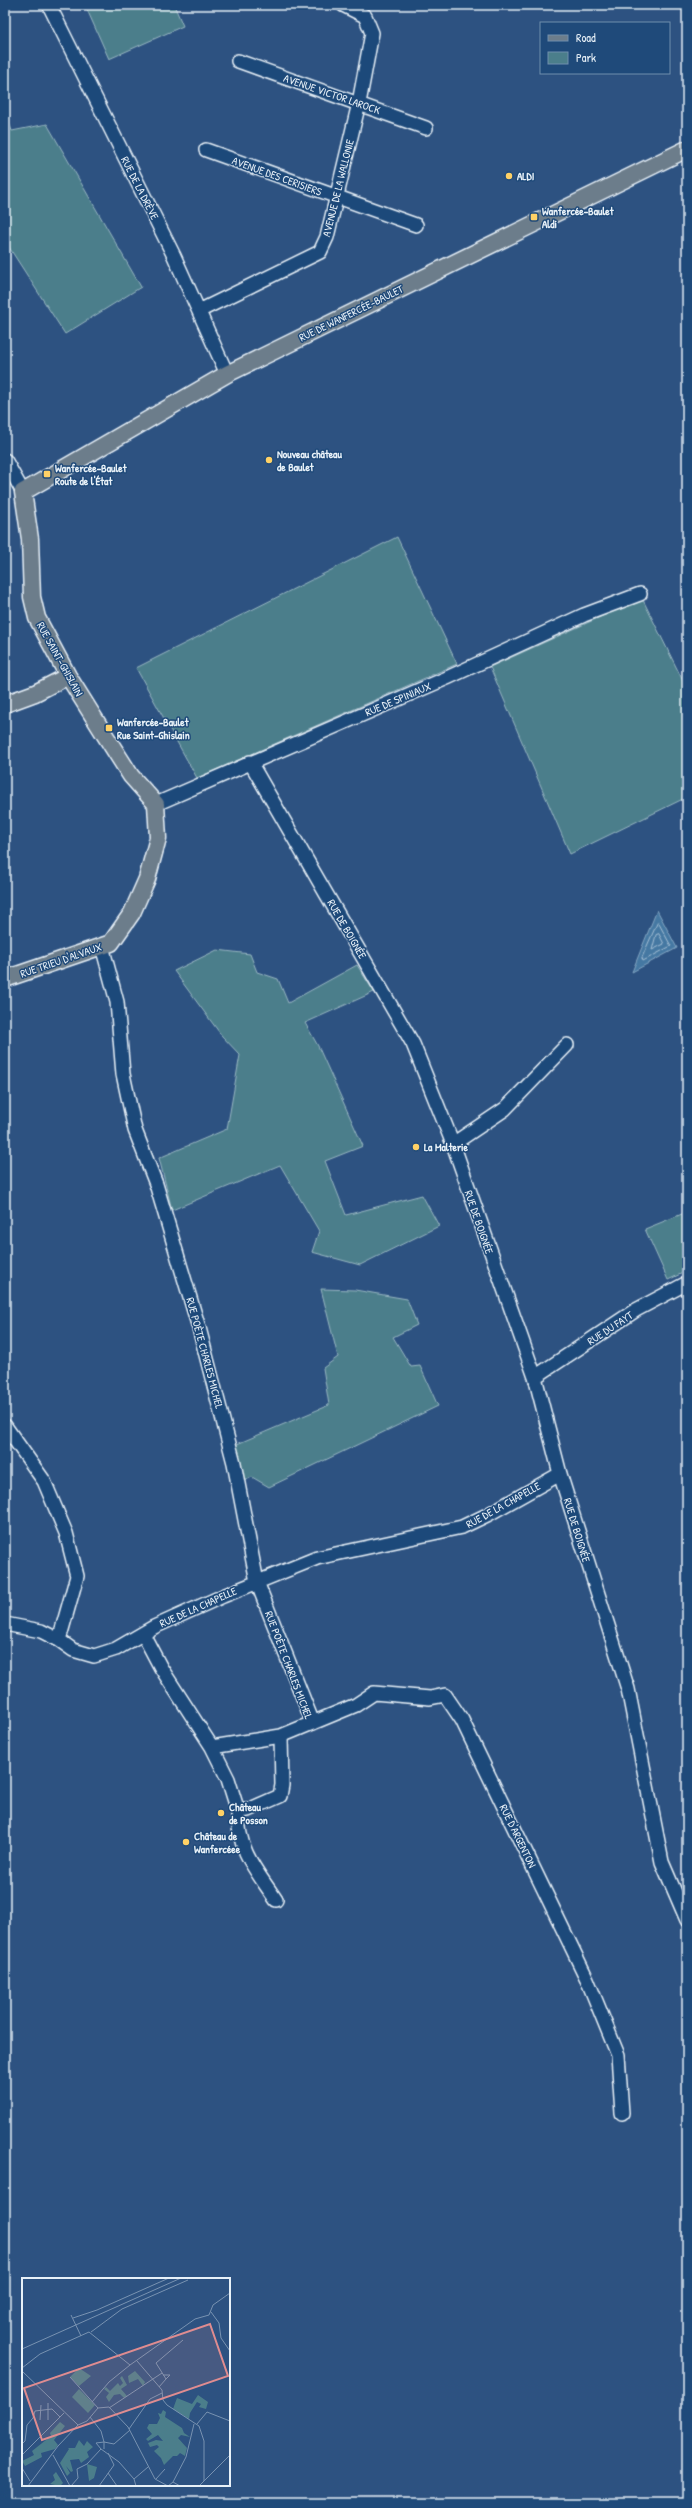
<svg xmlns="http://www.w3.org/2000/svg" width="692" height="2508" font-family="'Patrick Hand',sans-serif">
  <style>
    .green { fill: #4b7e8b; stroke: #9ab8c2 }
    .water { fill: #4578a2; stroke: #86a8c4 }
    .lines { fill: none; stroke-linecap: round; stroke-linejoin: round }
    .shore { stroke: #a7c1d6; stroke-width: 1 }
    .minor-casing { stroke: #e8f1f8; stroke-width: 16 }
    .major-casing { stroke: #e8f1f8; stroke-width: 19 }
    .minor { stroke: #1f4a7a; stroke-width: 13 }
    .major { stroke: #6c7d8b; stroke-width: 16 }
    .poi-dot { fill: #ffd166; stroke: #1f4a7a; stroke-width: 1.5 }
    .labels { text-anchor: middle; stroke-width: 3; stroke-linejoin: round; paint-order: stroke }
    .street-label { font-size: 11px; fill: #e8f1f8; stroke: #1f4a7a }
    .poi-label { font-size: 11px; font-weight: bold; fill: #e8f1f8; stroke: #1f4a7a; text-anchor: start }
    .inset-road { fill: none; stroke: #7892b1; stroke-width: 1 }
    .view { fill: #df8c90; fill-opacity: 0.15; stroke: #df8c90; stroke-width: 2 }
    .inset-edge { fill: none; stroke: #e8f1f8; stroke-width: 2 }
  </style>
  <rect width="100%" height="100%" fill="#2d5281"/>
  <filter id="ink" filterUnits="userSpaceOnUse"><feTurbulence type="fractalNoise" baseFrequency=".025" numOctaves="2"/><feDisplacementMap in="SourceGraphic" scale="8" xChannelSelector="R" yChannelSelector="G"/><feConvolveMatrix kernelMatrix="1 2 1 2 8 2 1 2 1" color-interpolation-filters="sRGB"/></filter>
  <g filter="url(#ink)">
    <path class="green" d="M 85,5 L 174,5 L 183,26 L 109,59 Z
      M 5,112 L 12,131 L 47,124 L 141,287 L 65,334 L 5,241 Z
      M 397,537 L 457,664 L 197,778 L 136,668 Z
      M 642,598 L 687,689 L 687,797 L 570,854 L 490,667 Z
      M 217,950 L 250,954 L 257,972 L 278,979 L 288,1003 L 357,965 L 374,992 L 305,1023 L 318,1046 L 363,1146 L 325,1161 L 346,1215 L 422,1195 L 439,1226 L 360,1265 L 312,1252 L 319,1231 L 280,1165 L 172,1210 L 159,1158 L 227,1129 L 240,1055 L 222,1036 L 174,971 Z
      M 687,1212 L 687,1271 L 668,1280 L 645,1229 Z
      M 321,1289 L 355,1290 L 407,1299 L 417,1325 L 393,1337 L 411,1367 L 420,1366 L 438,1406 L 269,1487 L 252,1477 L 244,1481 L 230,1447 L 329,1405 L 323,1368 L 338,1357 Z"/>
    <path class="water" d="M 657,910 L 677,948 L 632,972 Z"/>
    <g class="lines">
      <path class="shore" d="M 658,922 L 671,946 L 643,961 L 642,958 Z
        M 659,934 L 664,944 L 652,950 L 656,935 Z"/>
      <g class="minor-casing">
        <path id="minor" d="M 49,5 L 174,256 L 227,374
          M 238,61 L 426,128
          M 206,150 L 416,225
          M 199,311 L 320,252 L 327,237 L 359,103 L 372,33 L 365,16 L 343,5
          M 5,460 L 23,492
          M 250,762 L 413,1044 L 453,1144 L 535,1377 L 560,1474 L 628,1689 L 662,1862 L 687,1920
          M 156,804 L 447,678 L 584,615 L 640,594
          M 102,946 L 117,1002 L 123,1074 L 135,1130 L 156,1184 L 199,1328 L 234,1463 L 257,1582 L 313,1723
          M 453,1144 L 505,1109 L 567,1045
          M 535,1377 L 636,1310 L 687,1283
          M 5,1426 L 44,1481 L 66,1533 L 77,1576 L 59,1640
          M 5,1624 L 41,1631 L 59,1640 L 73,1650 L 94,1656 L 116,1649 L 154,1627 L 223,1596 L 317,1558 L 462,1527 L 487,1515 L 560,1474
          M 143,1634 L 161,1668 L 212,1747 L 281,1736 L 356,1705 L 374,1693 L 430,1698 L 445,1695 L 462,1720 L 587,1979 L 618,2055 L 622,2113
          M 212,1747 L 228,1779 L 238,1811 L 248,1810 L 280,1796 L 282,1785 L 281,1736
          M 238,1811 C 237,1850 256,1870 276,1900"/>
      </g>
      <g class="major-casing">
        <path id="major" d="M 5,704 L 35,693 L 68,676
          M 5,979 L 111,943 L 132,913 L 147,879 L 158,838 L 156,804 L 131,776 L 103,732 L 68,676 L 37,618 L 32,597 L 30,539 L 23,492 L 227,374 L 687,149"/>
      </g>
      <use href="#minor" class="minor"/>
      <use href="#major" class="major"/>
    </g>
  </g>
  <g class="poi-dot">
    <circle cx="509" cy="176" r="4"/>
    <rect x="530" y="213" width="8" height="8" rx="2"/>
    <circle cx="269" cy="460" r="4"/>
    <rect x="43" y="470" width="8" height="8" rx="2"/>
    <rect x="105" y="724" width="8" height="8" rx="2"/>
    <circle cx="416" cy="1147" r="4"/>
    <circle cx="221" cy="1813" r="4"/>
    <circle cx="186" cy="1842" r="4"/>
  </g>
  <g class="labels">
    <g class="street-label">
      <text transform="translate(332 94) rotate(19)" y="4">AVENUE VICTOR LAROCK</text>
      <text transform="translate(277 176) rotate(20)" y="4">AVENUE DES CERISIERS</text>
      <text transform="translate(140 188) rotate(63)" y="4">RUE DE LA DRÈVE</text>
      <text transform="translate(338 188) rotate(-76)" y="4">AVENUE DE LA WALLONIE</text>
      <text transform="translate(351 313) rotate(-26)" y="4">RUE DE WANFERCÉE-BAULET</text>
      <text transform="translate(60 659) rotate(61)" y="4">RUE SAINT-GHISLAIN</text>
      <text transform="translate(398 699) rotate(-23)" y="4">RUE DE SPINIAUX</text>
      <text transform="translate(347 929) rotate(60)" y="4">RUE DE BOIGNÉE</text>
      <text transform="translate(61 960) rotate(-19)" y="4">RUE TRIEU D'ALVAUX</text>
      <text transform="translate(479 1222) rotate(71)" y="4">RUE DE BOIGNÉE</text>
      <text transform="translate(610 1328) rotate(-33)" y="4">RUE DU FAYT</text>
      <text transform="translate(205 1353) rotate(75)" y="4">RUE POÈTE CHARLES MICHEL</text>
      <text transform="translate(503 1505) rotate(-29)" y="4">RUE DE LA CHAPELLE</text>
      <text transform="translate(577 1530) rotate(73)" y="4">RUE DE BOIGNÉE</text>
      <text transform="translate(198 1607) rotate(-24)" y="4">RUE DE LA CHAPELLE</text>
      <text transform="translate(289 1665) rotate(69)" y="4">RUE POÈTE CHARLES MICHEL</text>
      <text transform="translate(518 1836) rotate(64)" y="4">RUE D'ARGENTON</text>
    </g>
    <g class="poi-label">
      <text x="517" y="180">ALDI</text>
      <text x="542" y="215">Wanfercée-Baulet<tspan x="542" dy="13">Aldi</tspan></text>
      <text x="277" y="458">Nouveau château<tspan x="277" dy="13">de Baulet</tspan></text>
      <text x="55" y="472">Wanfercée-Baulet<tspan x="55" dy="13">Route de l'État</tspan></text>
      <text x="117" y="726">Wanfercée-Baulet<tspan x="117" dy="13">Rue Saint-Ghislain</tspan></text>
      <text x="424" y="1151">La Malterie</text>
      <text x="229" y="1811">Château<tspan x="229" dy="13">de Posson</tspan></text>
      <text x="194" y="1840">Château de<tspan x="194" dy="13">Wanfercéee</tspan></text>
    </g>
  </g>
  <g transform="translate(22 2278)">
    <rect width="208" height="208" fill="#2d5281"/>
    <path d="M 57,90 L 69,98 L 57,108 L 48,99 ZM 113,93 L 123,104 L 121,108 L 116,101 L 107,105 L 106,98 ZM 100,98 L 105,107 L 99,111 L 105,118 L 102,120 L 98,116 L 92,117 L 87,124 L 84,119 L 87,115 L 82,111 L 84,109 L 88,113 L 96,105 L 98,108 L 101,105 L 98,100 ZM 57,111 L 73,127 L 66,135 L 50,119 ZM 176,117 L 186,124 L 184,131 L 177,129 L 179,126 L 175,124 L 168,135 L 167,141 L 151,131 L 155,120 L 170,126 ZM 141,132 L 144,134 L 143,139 L 160,150 L 162,155 L 168,159 L 159,157 L 156,160 L 165,170 L 163,178 L 158,175 L 155,178 L 151,178 L 142,187 L 139,180 L 132,173 L 137,169 L 135,167 L 128,169 L 126,165 L 134,162 L 141,163 L 136,157 L 126,163 L 124,161 L 130,156 L 125,150 L 127,146 L 135,146 L 138,140 L 136,135 L 139,136 ZM 38,144 L 43,148 L 32,162 L 36,167 L 33,171 L 19,175 L 20,179 L 3,188 L 0,183 L 12,177 L 10,173 L 29,158 L 28,155 ZM 57,162 L 62,168 L 65,163 L 71,169 L 65,174 L 67,179 L 59,185 L 57,181 L 48,182 L 51,193 L 49,194 L 44,188 L 48,195 L 45,198 L 38,185 L 47,171 L 46,170 L 53,170 ZM 65,186 L 75,189 L 72,200 L 67,203 ZM 34,194 L 41,205 L 38,208 L 28,206 L 33,202 L 31,197 Z" fill="#4b7e8b"/>
    <path class="inset-road" d="M 189,34 L 197,45 L 199,60 L 208,73M 49,37 L 59,58M 51,40 L 75,32 L 147,0M 69,54 L 100,31 L 166,2M 0,71 L 159,0M 115,83 L 140,112 L 141,122 L 145,127 L 177,148 L 182,163 L 182,203M 0,90 L 18,76 L 67,54 L 108,87M 0,93 L 56,147 L 65,143 L 76,130 L 87,129 L 106,149 L 133,201 L 146,208 L 151,204 L 158,208M 141,97 L 148,97 L 144,101M 48,99 L 76,130M 137,109 L 144,101 L 134,85 L 161,62M 70,124 L 87,104 L 108,87 L 173,41 L 187,37 L 191,27 L 208,15M 87,130 L 140,95M 68,139 L 79,153 L 82,164 L 92,166 L 108,152M 18,142 L 19,127M 26,142 L 26,125M 175,146 L 185,134 L 208,143M 107,151 L 128,121 L 140,115M 0,166 L 3,163 L 5,147 L 11,140 L 13,133 L 30,131 L 38,139M 79,171 L 74,165 L 82,164 L 82,171M 0,177 L 42,135M 31,177 L 48,208M 0,190 L 8,203M 86,195 L 95,208M 112,201 L 126,189M 134,201 L 143,191M 151,204 L 164,179 L 172,146M 6,208 L 36,168 L 56,147M 49,208 L 56,200 L 55,191 L 65,186 L 79,171 L 97,184 L 112,201 L 114,208M 77,208 L 92,187 L 86,175M 177,208 L 208,177"/>
    <path class="view" d="M 188,46 L 206,98 L 20,162 L 2,110 Z"/>
    <rect width="208" height="208" class="inset-edge"/>
  </g>
  <rect width="692" height="2508" fill="none" stroke="#1f4a7a" stroke-width="20"/>
  <rect x="10" y="10" width="672" height="2488" fill="none" stroke="#e8f1f8" stroke-width="1.5" filter="url(#ink)"/>
  <rect x="540" y="22" width="130" height="52" fill="#1f4a7a" stroke="#6f8dac"/>
  <rect x="548" y="35" width="20" height="6" fill="#6c7d8b" stroke="#6f8dac"/>
  <text x="576" y="42" font-size="12" fill="#e8f1f8">Road</text>
  <rect x="548" y="52" width="20" height="12" fill="#4b7e8b" stroke="#6f8dac"/>
  <text x="576" y="62" font-size="12" fill="#e8f1f8">Park</text>
</svg>
